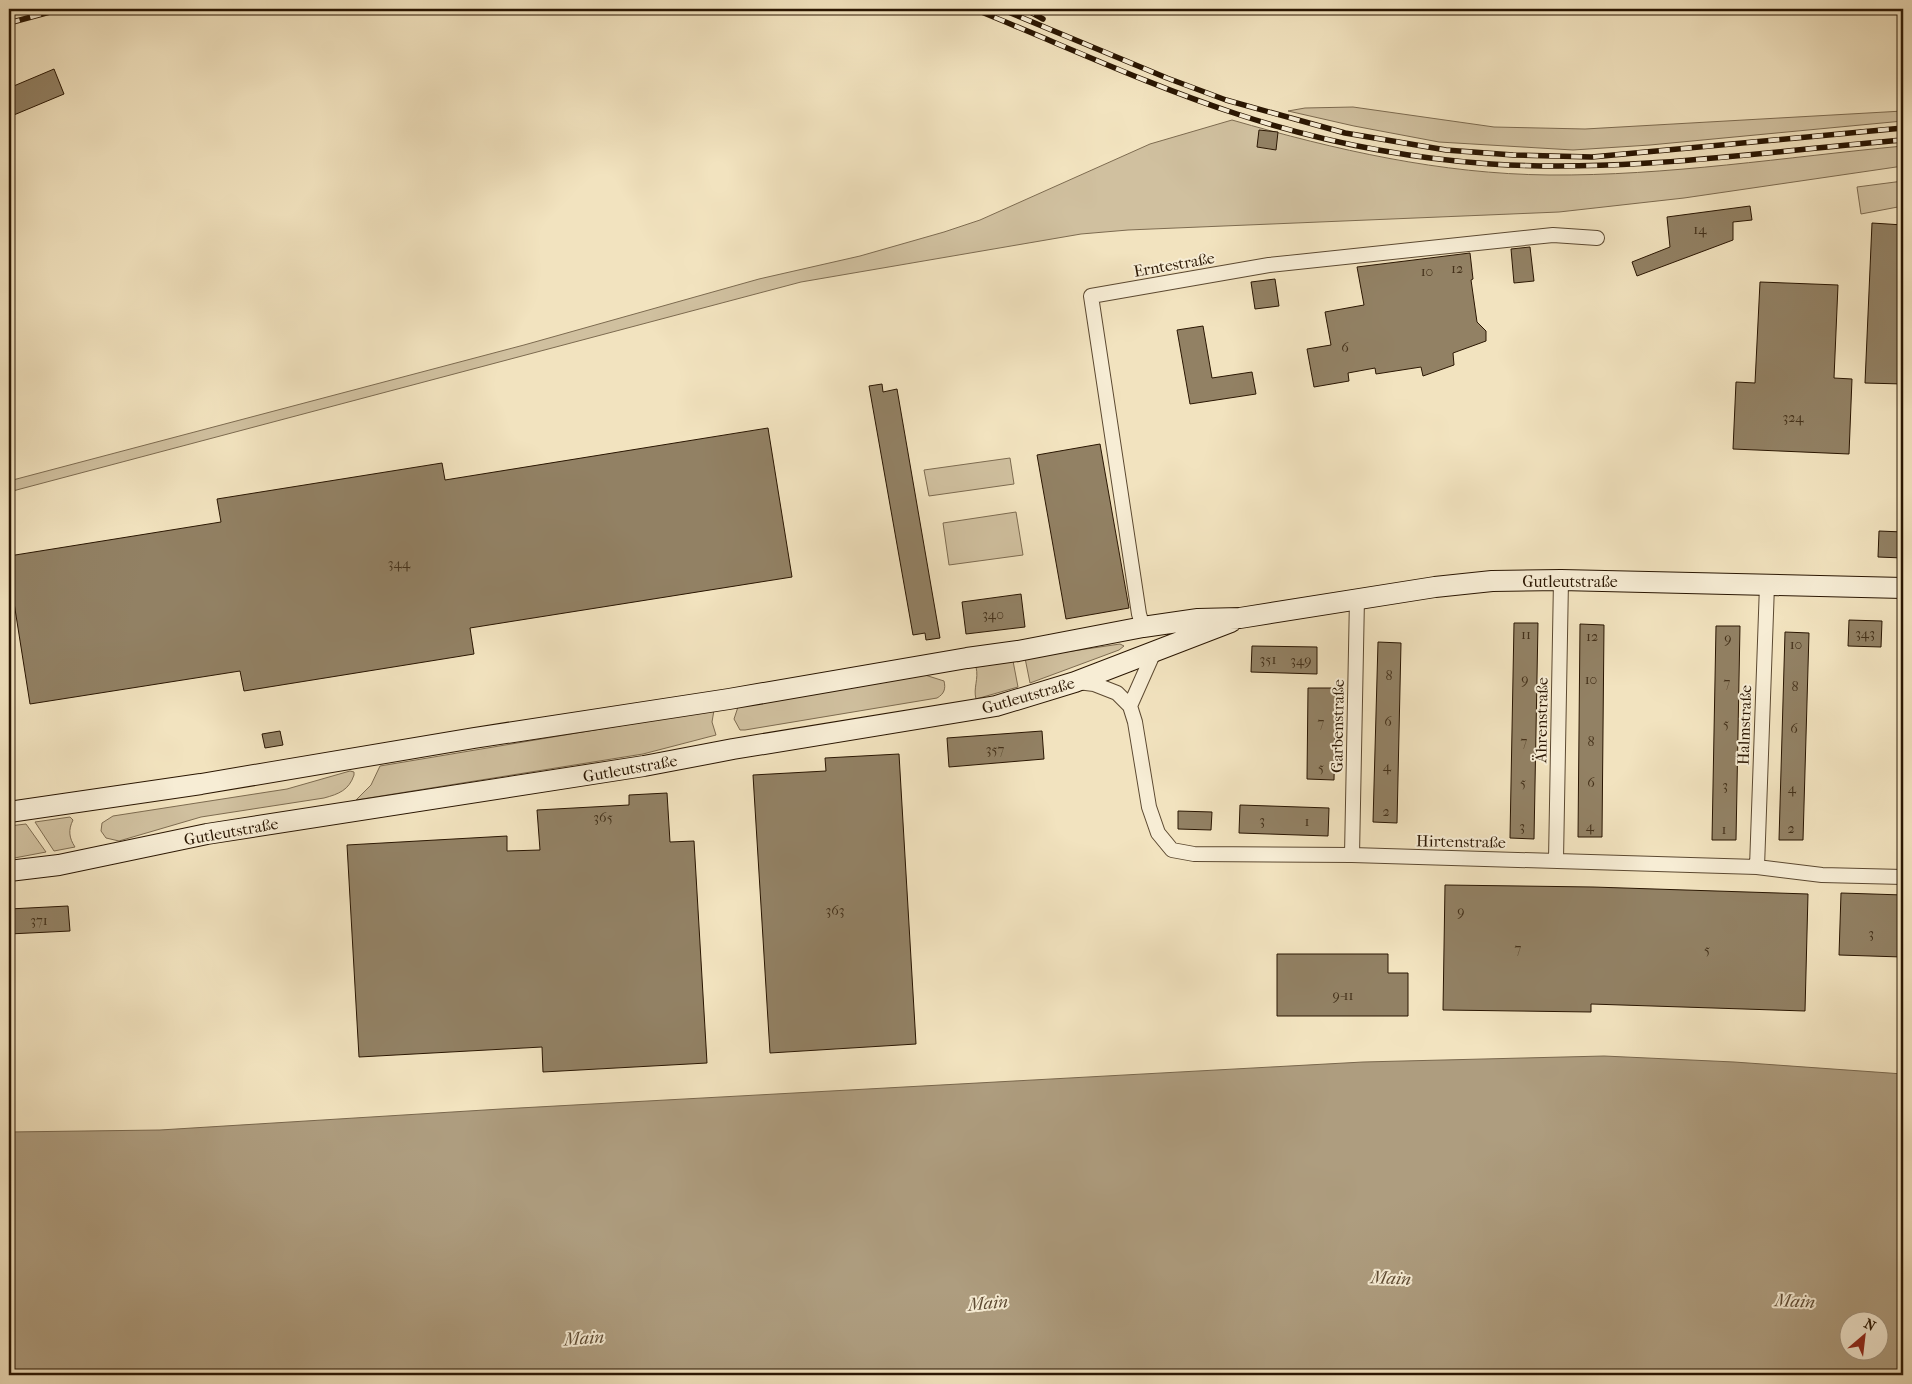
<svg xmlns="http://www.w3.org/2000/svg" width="1912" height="1384" font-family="'IM FELL French Canon',serif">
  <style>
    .green { fill: #d0c09f; stroke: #7d6b50 }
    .water { fill: #ae9d7f; stroke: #79674d; fill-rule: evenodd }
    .building { fill: #928164; stroke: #2a1602 }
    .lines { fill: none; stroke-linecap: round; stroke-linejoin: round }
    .minor-casing { stroke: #5c4931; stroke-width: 16 }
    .secondary-casing { stroke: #2a1602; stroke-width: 22 }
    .minor { stroke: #f7edd5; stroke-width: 14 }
    .secondary { stroke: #f7edd5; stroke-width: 20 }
    .rail-casing { stroke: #2a1602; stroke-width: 5.5 }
    .rail { stroke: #f7edd5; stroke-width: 4; stroke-dasharray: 11; stroke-linecap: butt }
    .labels { text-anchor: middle; stroke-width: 4; stroke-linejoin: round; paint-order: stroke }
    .number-label { font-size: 14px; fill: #44311a }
    .street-label { font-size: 16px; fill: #2a1602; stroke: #f7edd5 }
    .water-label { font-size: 18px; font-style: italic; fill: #5f4c34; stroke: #f7edd5 }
  </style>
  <rect width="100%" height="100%" fill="#f2e3bf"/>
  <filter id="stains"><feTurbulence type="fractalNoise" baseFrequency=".004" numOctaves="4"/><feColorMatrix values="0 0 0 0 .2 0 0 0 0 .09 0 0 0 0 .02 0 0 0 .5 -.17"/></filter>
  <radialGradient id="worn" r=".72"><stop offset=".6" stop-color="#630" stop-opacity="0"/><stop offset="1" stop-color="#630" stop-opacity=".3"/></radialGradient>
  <path class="green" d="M 1353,107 L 1494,127 L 1585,129 L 1903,111 L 1903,121 L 1650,145 L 1573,150 L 1439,142 L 1354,126 L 1288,111 L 1305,108 Z
    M 1232,120 C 1336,150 1441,174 1549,175 C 1667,176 1786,157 1903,146 L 1903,166 L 1684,198 L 1559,212 L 1128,230 L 1081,234 L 801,282 L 9,492 L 9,481 L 524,345 L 759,279 L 860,256 L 944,232 L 980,220 L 1150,144 Z
    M 1903,181 L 1903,206 L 1861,214 L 1857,187 Z
    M 1010,458 L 1014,484 L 929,496 L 924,470 Z
    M 1016,512 L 1023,555 L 949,565 L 943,523 Z
    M 1120,644 L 1124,646 L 1119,650 L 1030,683 L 1025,658 Z
    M 1013,661 L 1018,687 L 976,699 C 973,688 979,679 976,667 Z
    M 925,675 L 944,681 C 946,689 944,694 937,698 L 745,730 L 740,730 L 734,719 L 738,707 Z
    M 714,710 L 712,722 L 716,735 L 643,754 L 356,800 L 371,785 L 380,766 Z
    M 350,771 L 354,772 L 354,775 C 349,790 339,794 324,798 L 201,817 L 119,841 L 106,838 L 101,831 L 102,823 L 113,816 L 287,789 Z
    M 70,817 L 73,820 C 68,830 69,838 75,847 L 54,851 L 35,822 Z
    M 26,824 L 46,852 L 9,859 L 9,826 Z"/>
  <path class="water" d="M 1604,1056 L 1734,1062 L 1903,1074 L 1903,1375 L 9,1375 L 9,1132 L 160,1130 L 501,1109 L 1363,1062 ZM 1850,1322 L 1880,1322 L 1880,1352 L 1850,1352 Z"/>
  <path class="building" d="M 54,69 L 64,94 L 9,117 L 9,88 Z
    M 1259,130 L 1278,132 L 1276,150 L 1257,147 Z
    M 1750,206 L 1752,220 L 1733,222 L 1733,240 L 1637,276 L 1632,262 L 1670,247 L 1667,217 Z
    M 1872,223 L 1903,225 L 1903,384 L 1865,383 Z
    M 1530,247 L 1534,281 L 1514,283 L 1511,249 Z
    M 1470,253 L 1473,279 L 1471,280 L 1477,322 L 1486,331 L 1486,341 L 1453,353 L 1454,365 L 1423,376 L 1421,367 L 1376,374 L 1375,368 L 1348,373 L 1349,381 L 1314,387 L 1307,349 L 1331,345 L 1325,312 L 1364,305 L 1357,267 Z
    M 1275,279 L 1279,306 L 1255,309 L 1251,282 Z
    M 1760,282 L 1838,285 L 1834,378 L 1852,379 L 1849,454 L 1733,449 L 1736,382 L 1755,383 Z
    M 1203,326 L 1212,378 L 1252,372 L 1256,394 L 1190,404 L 1177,330 Z
    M 882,384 L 883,392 L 897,389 L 940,638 L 926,640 L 925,633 L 913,635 L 869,386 Z
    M 768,428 L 792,577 L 470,628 L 474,654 L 244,691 L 240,671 L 30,704 L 9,571 L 9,556 L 221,522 L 217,499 L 442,463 L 445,480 Z
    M 1100,444 L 1129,608 L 1066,619 L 1037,455 Z
    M 1879,531 L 1903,532 L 1903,558 L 1878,557 Z
    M 1021,594 L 1025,627 L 966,634 L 962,602 Z
    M 1849,620 L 1882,621 L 1881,647 L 1848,646 Z
    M 1514,623 L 1538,623 L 1534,839 L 1510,838 Z
    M 1580,624 L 1604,625 L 1602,837 L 1578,837 Z
    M 1716,626 L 1740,626 L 1736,840 L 1712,840 Z
    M 1785,632 L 1809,633 L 1803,840 L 1779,840 Z
    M 1378,642 L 1401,643 L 1397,823 L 1373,822 Z
    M 1252,646 L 1317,647 L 1317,674 L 1251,672 Z
    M 1308,688 L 1336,688 L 1334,780 L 1307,779 Z
    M 280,731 L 283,745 L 265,748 L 262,734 Z
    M 1042,731 L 1044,759 L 949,767 L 947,738 Z
    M 899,754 L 916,1044 L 770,1053 L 753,775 L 826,771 L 825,758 Z
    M 667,793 L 670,842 L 694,841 L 707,1063 L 543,1072 L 542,1047 L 359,1057 L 347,845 L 507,836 L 507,851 L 540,850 L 537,810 L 629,805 L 629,795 Z
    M 1240,805 L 1329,808 L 1328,836 L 1239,833 Z
    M 1178,811 L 1212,812 L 1211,830 L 1178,829 Z
    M 1445,885 L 1593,887 L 1808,894 L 1805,1011 L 1591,1004 L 1591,1012 L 1443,1010 Z
    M 1841,893 L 1903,895 L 1902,957 L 1839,955 Z
    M 68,906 L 70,931 L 9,934 L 9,909 Z
    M 1277,954 L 1388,954 L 1388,973 L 1408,973 L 1408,1016 L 1277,1016 Z"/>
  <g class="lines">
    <g class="minor-casing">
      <path id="minor" d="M 1143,627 L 1139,614 L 1091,296 L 1269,265 L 1553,235 L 1597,238
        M 1078,682 L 1094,684 L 1117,693 L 1130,706 L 1135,722 L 1149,807 L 1158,833 L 1172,850 L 1194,854 L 1352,855 L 1757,867 L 1822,875 L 1903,877
        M 1130,706 L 1154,652
        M 1352,855 L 1357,598
        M 1556,860 L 1561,580
        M 1757,867 L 1767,585"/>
    </g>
    <g class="secondary-casing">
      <path id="secondary" d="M 9,812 L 201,784 L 474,738 L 729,699 L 967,658 L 1018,651 L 1143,627 L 1198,619 L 1240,618 L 1435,587 L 1492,581 L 1561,580 L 1903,588
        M 9,871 L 59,865 L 207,834 L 644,766 L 733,749 L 996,706 L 1075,682 L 1231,622"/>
    </g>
    <use href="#minor" class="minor"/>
    <use href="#secondary" class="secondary"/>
    <g class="rail-casing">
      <path id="rail" d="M 974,9 C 1061,44 1148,85 1237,114 C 1319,141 1406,158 1491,164 C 1629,173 1767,151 1903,140
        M 1001,9 L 1167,78 L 1226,100 L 1345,133 L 1446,150 L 1513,155 L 1592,157 L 1903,128
        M 1025,9 L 1043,19
        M 9,13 L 22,9
        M 9,23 L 61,9"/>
    </g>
    <use href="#rail" class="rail"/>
  </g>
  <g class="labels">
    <g class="number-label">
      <text x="1700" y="234">14</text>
      <text x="1457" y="273">12</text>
      <text x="1427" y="276">10</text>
      <text x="1345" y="352">6</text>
      <text x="1793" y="422">324</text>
      <text x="399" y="568">344</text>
      <text x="993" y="619">340</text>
      <text x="1865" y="638">343</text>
      <text x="1526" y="639">11</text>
      <text x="1592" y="641">12</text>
      <text x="1728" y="643">9</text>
      <text x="1796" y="649">10</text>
      <text x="1268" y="664">351</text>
      <text x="1301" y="665">349</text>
      <text x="1389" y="680">8</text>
      <text x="1525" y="684">9</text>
      <text x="1591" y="684">10</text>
      <text x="1727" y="687">7</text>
      <text x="1795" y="691">8</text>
      <text x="1388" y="726">6</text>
      <text x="1321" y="727">7</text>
      <text x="1726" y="728">5</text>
      <text x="1794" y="733">6</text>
      <text x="1524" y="746">7</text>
      <text x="1591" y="746">8</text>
      <text x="995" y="754">357</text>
      <text x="1387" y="771">4</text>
      <text x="1321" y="772">5</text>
      <text x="1523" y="787">5</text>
      <text x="1591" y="787">6</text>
      <text x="1725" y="790">3</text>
      <text x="1792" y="793">4</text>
      <text x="1386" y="816">2</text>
      <text x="603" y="822">365</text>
      <text x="1262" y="825">3</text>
      <text x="1307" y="826">1</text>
      <text x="1522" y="831">3</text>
      <text x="1590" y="831">4</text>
      <text x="1791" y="833">2</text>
      <text x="1724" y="834">1</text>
      <text x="835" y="915">363</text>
      <text x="1461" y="916">9</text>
      <text x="39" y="925">371</text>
      <text x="1871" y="938">3</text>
      <text x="1518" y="953">7</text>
      <text x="1707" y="954">5</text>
      <text x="1343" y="1000">9-11</text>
    </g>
    <g class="street-label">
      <text transform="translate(1174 264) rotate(-10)" y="6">Erntestraße</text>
      <text x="1570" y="587">Gutleutstraße</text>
      <text transform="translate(1028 695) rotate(-16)" y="6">Gutleutstraße</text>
      <text transform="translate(1541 720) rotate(-89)" y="6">Ährenstraße</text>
      <text transform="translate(1744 725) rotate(-88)" y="6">Halmstraße</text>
      <text transform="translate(1337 726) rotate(-89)" y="6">Garbenstraße</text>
      <text transform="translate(630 768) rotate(-10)" y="6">Gutleutstraße</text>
      <text transform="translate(231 831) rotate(-10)" y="6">Gutleutstraße</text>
      <text transform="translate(1461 841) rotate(1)" y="6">Hirtenstraße</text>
    </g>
    <g class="water-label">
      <text transform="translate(1391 1278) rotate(3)" y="6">Main</text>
      <text transform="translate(1795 1301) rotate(3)" y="6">Main</text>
      <text transform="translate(988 1303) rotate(-5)" y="6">Main</text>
      <text transform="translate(584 1338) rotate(-4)" y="6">Main</text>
    </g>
  </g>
  <rect width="1912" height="1384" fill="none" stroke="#f2e3bf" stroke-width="30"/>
  <rect x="10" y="10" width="1892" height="1364" fill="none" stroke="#2a1602" stroke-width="2.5"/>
  <rect x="15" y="15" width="1882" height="1354" fill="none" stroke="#2a1602"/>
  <g transform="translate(1864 1336) rotate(28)"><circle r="24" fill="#f7edd5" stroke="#a59781"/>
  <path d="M0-4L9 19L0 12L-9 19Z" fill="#8f2418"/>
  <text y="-8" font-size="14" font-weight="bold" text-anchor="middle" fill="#2a1602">N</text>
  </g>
  <rect width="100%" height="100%" filter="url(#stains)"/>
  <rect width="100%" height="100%" fill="url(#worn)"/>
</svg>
